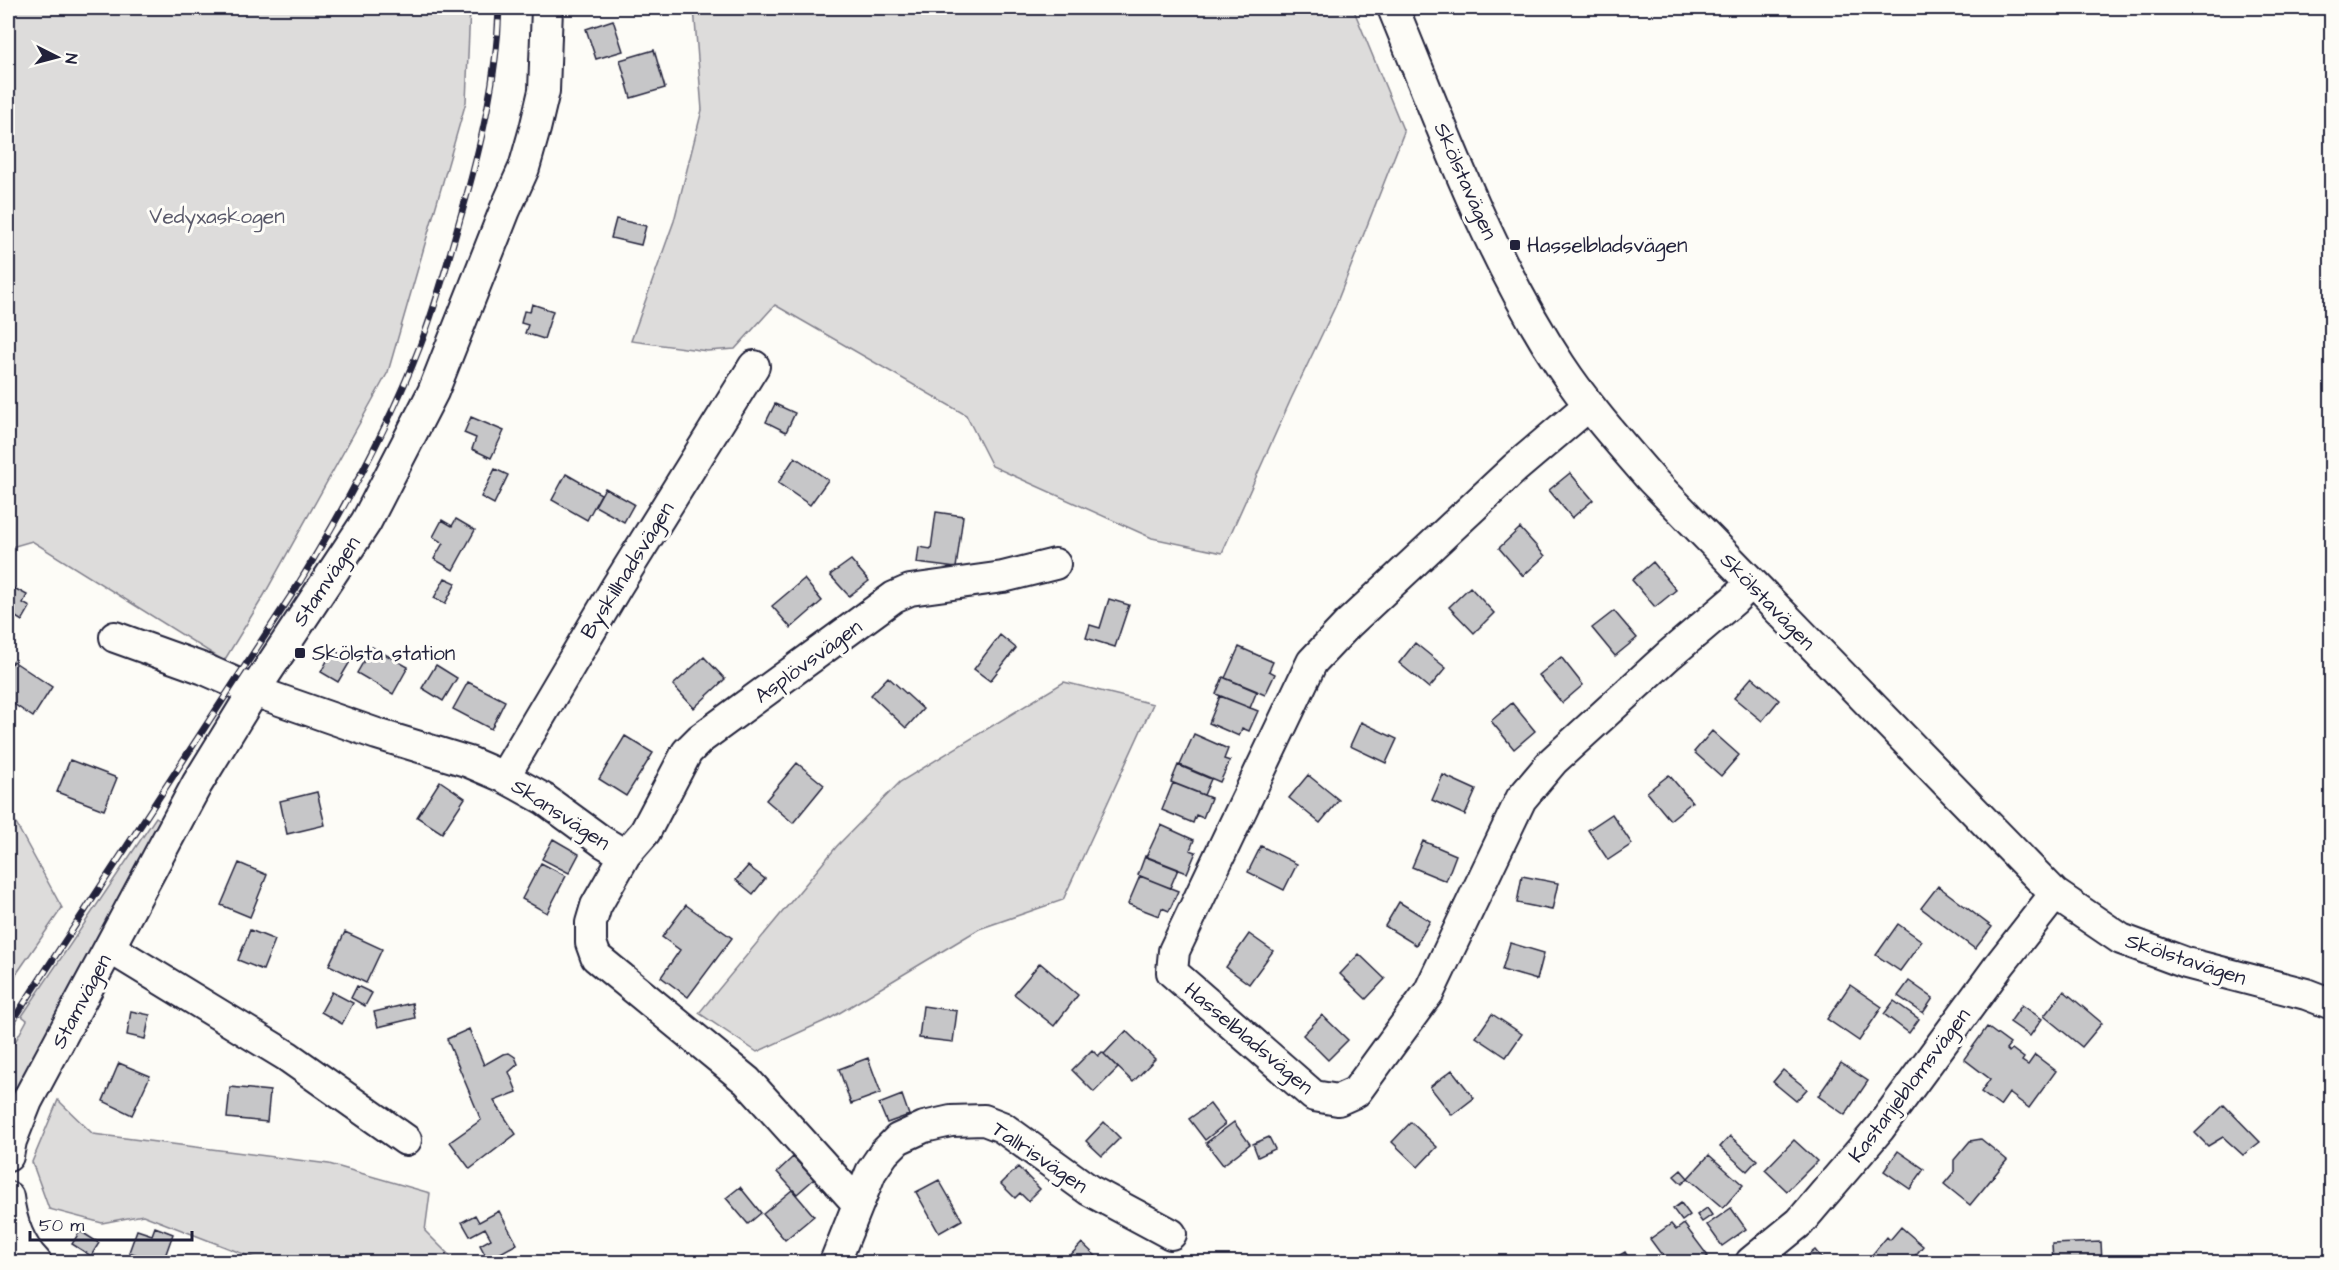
<svg xmlns="http://www.w3.org/2000/svg" width="2339" height="1270" font-family="'Architects Daughter',sans-serif">
  <style>
    .green { fill: #dddcdb; stroke: #807f8b; stroke-width: 1.5 }
    .building { fill: #c6c6c8; stroke: #22223b; stroke-width: 1.5 }
    .lines { fill: none; stroke-linecap: round; stroke-linejoin: round }
    .minor-casing { stroke: #22223b; stroke-width: 34 }
    .minor { stroke: #fdfcf7; stroke-width: 30 }
    .rail-casing { stroke: #22223b; stroke-width: 7 }
    .rail { stroke: #fdfcf7; stroke-width: 4.5; stroke-dasharray: 14; stroke-linecap: butt }
    .poi-dot { fill: #22223b; stroke: #fdfcf7; stroke-width: 2 }
    .labels { text-anchor: middle; stroke-width: 6; stroke-linejoin: round; paint-order: stroke }
    .street-label { font-size: 21px; fill: #22223b; stroke: #fdfcf7 }
    .park-label { font-size: 21px; fill: #5a5a6b; stroke: #fdfcf7 }
    .poi-label { font-size: 21px; fill: #22223b; stroke: #fdfcf7; text-anchor: start }
  </style>
  <rect width="100%" height="100%" fill="#fdfcf7"/>
  <filter id="ink" filterUnits="userSpaceOnUse"><feTurbulence type="fractalNoise" baseFrequency=".0167" numOctaves="2"/><feDisplacementMap in="SourceGraphic" scale="12" xChannelSelector="R" yChannelSelector="G"/><feConvolveMatrix kernelMatrix="1 2 1 2 8 2 1 2 1" color-interpolation-filters="sRGB"/></filter>
  <g filter="url(#ink)">
    <path class="green" d="M 8,8 L 470,8 L 466,102 L 388,372 L 263,597 L 224,661 L 32,541 L 8,548 Z
      M 694,8 L 1353,8 L 1404,132 L 1335,307 L 1291,399 L 1222,553 L 1152,538 L 992,466 L 966,415 L 775,305 L 735,349 L 707,351 L 631,341 L 674,221 L 702,110 Z
      M 1064,682 L 1153,704 L 1063,900 L 979,929 L 831,1018 L 757,1052 L 699,1013 L 837,846 L 900,782 Z
      M 8,809 L 62,908 L 8,986 Z
      M 156,817 L 168,825 L 8,1115 L 8,1055 L 27,1020 L 22,1016 Z
      M 58,1100 L 93,1134 L 329,1164 L 430,1193 L 425,1231 L 456,1262 L 264,1262 L 143,1215 L 102,1223 L 49,1209 L 32,1162 Z"/>
    <path class="building" d="M 613,20 L 623,51 L 596,59 L 586,29 Z
      M 654,50 L 665,88 L 631,98 L 620,60 Z
      M 616,219 L 646,226 L 641,245 L 611,238 Z
      M 532,304 L 553,311 L 544,339 L 525,333 L 528,325 L 521,323 L 524,311 L 530,312 Z
      M 775,404 L 795,413 L 786,432 L 766,422 Z
      M 471,417 L 504,431 L 491,458 L 472,449 L 476,438 L 464,433 Z
      M 795,457 L 828,480 L 810,505 L 778,483 Z
      M 495,469 L 508,475 L 494,504 L 481,497 Z
      M 1570,473 L 1593,500 L 1572,518 L 1549,490 Z
      M 566,474 L 601,494 L 587,520 L 552,500 Z
      M 605,488 L 634,504 L 624,522 L 595,506 Z
      M 936,512 L 963,516 L 956,568 L 917,563 L 919,547 L 931,549 Z
      M 456,519 L 475,530 L 453,570 L 434,559 L 443,543 L 433,537 L 442,520 L 452,526 Z
      M 1520,528 L 1545,556 L 1523,576 L 1499,548 Z
      M 851,560 L 869,581 L 849,596 L 830,575 Z
      M 1653,562 L 1676,590 L 1655,607 L 1632,580 Z
      M 445,578 L 456,583 L 445,604 L 434,598 Z
      M 804,579 L 822,601 L 791,628 L 772,606 Z
      M 1470,587 L 1494,613 L 1474,633 L 1449,607 Z
      M 14,588 L 27,595 L 23,603 L 30,607 L 22,621 L 8,612 L 8,594 L 10,595 Z
      M 1109,599 L 1129,605 L 1115,647 L 1086,638 L 1090,625 L 1100,628 Z
      M 1614,611 L 1637,638 L 1615,656 L 1592,628 Z
      M 1000,635 L 1016,648 L 990,681 L 974,669 Z
      M 1415,643 L 1446,668 L 1429,688 L 1399,663 Z
      M 372,647 L 408,667 L 393,694 L 357,673 Z
      M 1239,647 L 1273,662 L 1269,671 L 1275,674 L 1265,695 L 1225,678 Z
      M 333,650 L 351,660 L 338,682 L 321,672 Z
      M 704,657 L 725,679 L 694,708 L 673,685 Z
      M 1561,657 L 1583,685 L 1562,703 L 1539,675 Z
      M 13,661 L 52,687 L 33,717 L 8,700 L 8,670 Z
      M 436,665 L 457,678 L 443,701 L 422,688 Z
      M 888,677 L 923,709 L 906,728 L 871,695 Z
      M 1223,677 L 1257,691 L 1250,708 L 1216,694 Z
      M 1752,677 L 1779,700 L 1762,721 L 1734,698 Z
      M 468,682 L 505,701 L 491,729 L 453,709 Z
      M 1220,696 L 1258,711 L 1249,731 L 1242,728 L 1239,736 L 1209,723 Z
      M 1512,703 L 1535,731 L 1514,749 L 1491,721 Z
      M 1361,722 L 1397,739 L 1386,763 L 1350,746 Z
      M 1712,731 L 1739,755 L 1721,776 L 1694,752 Z
      M 1194,734 L 1228,749 L 1224,759 L 1230,761 L 1220,782 L 1180,765 Z
      M 625,736 L 653,753 L 626,796 L 599,779 Z
      M 70,760 L 117,778 L 104,810 L 57,792 Z
      M 797,763 L 824,785 L 793,823 L 766,800 Z
      M 1178,765 L 1211,779 L 1204,795 L 1171,782 Z
      M 1308,775 L 1339,800 L 1320,823 L 1289,798 Z
      M 1443,775 L 1476,790 L 1465,815 L 1432,800 Z
      M 1669,775 L 1692,802 L 1670,820 L 1647,792 Z
      M 440,781 L 465,798 L 442,833 L 417,817 Z
      M 1173,783 L 1211,798 L 1203,818 L 1196,815 L 1193,823 L 1162,810 Z
      M 317,792 L 325,825 L 287,834 L 280,801 Z
      M 1612,814 L 1632,844 L 1608,860 L 1588,830 Z
      M 1161,825 L 1194,840 L 1190,850 L 1196,852 L 1187,873 L 1146,857 Z
      M 553,839 L 579,854 L 569,873 L 542,859 Z
      M 1423,841 L 1456,855 L 1446,881 L 1412,867 Z
      M 1261,846 L 1297,864 L 1284,890 L 1248,872 Z
      M 1145,856 L 1178,869 L 1170,888 L 1138,875 Z
      M 239,863 L 267,875 L 250,917 L 221,905 Z
      M 541,863 L 566,876 L 547,913 L 522,899 Z
      M 748,866 L 765,879 L 753,894 L 736,880 Z
      M 1140,876 L 1178,891 L 1169,911 L 1162,908 L 1159,916 L 1128,904 Z
      M 1522,876 L 1558,883 L 1552,910 L 1517,903 Z
      M 1938,886 L 1992,927 L 1975,949 L 1921,908 Z
      M 1399,902 L 1430,921 L 1416,945 L 1385,926 Z
      M 686,905 L 732,938 L 688,997 L 661,977 L 680,950 L 662,937 Z
      M 1898,924 L 1922,941 L 1900,971 L 1876,955 Z
      M 250,930 L 275,940 L 263,970 L 238,960 Z
      M 345,932 L 382,949 L 366,983 L 329,965 Z
      M 1249,934 L 1273,951 L 1249,984 L 1226,967 Z
      M 1510,943 L 1544,953 L 1537,980 L 1502,970 Z
      M 1359,954 L 1385,979 L 1366,999 L 1340,974 Z
      M 1040,963 L 1078,995 L 1054,1026 L 1014,994 Z
      M 1909,981 L 1933,998 L 1923,1013 L 1898,996 Z
      M 1850,985 L 1882,1007 L 1859,1041 L 1827,1019 Z
      M 357,986 L 372,993 L 365,1006 L 351,998 Z
      M 2064,991 L 2102,1023 L 2082,1047 L 2044,1016 Z
      M 332,992 L 353,1003 L 342,1024 L 321,1012 Z
      M 1894,1001 L 1919,1019 L 1909,1033 L 1884,1014 Z
      M 412,1003 L 415,1018 L 378,1027 L 374,1012 Z
      M 2022,1005 L 2042,1019 L 2030,1036 L 2010,1022 Z
      M 923,1006 L 957,1011 L 953,1042 L 919,1038 Z
      M 131,1011 L 150,1015 L 145,1039 L 127,1035 Z
      M 1492,1014 L 1522,1034 L 1506,1057 L 1476,1037 Z
      M 1322,1015 L 1348,1040 L 1328,1060 L 1303,1035 Z
      M 1987,1027 L 2010,1044 L 2006,1049 L 2009,1052 L 2012,1049 L 2024,1058 L 2022,1061 L 2028,1065 L 2035,1055 L 2056,1071 L 2029,1108 L 2009,1093 L 2000,1106 L 1981,1092 L 1990,1079 L 1964,1059 Z
      M 469,1029 L 484,1065 L 503,1054 L 509,1053 L 515,1057 L 518,1064 L 509,1072 L 517,1092 L 494,1101 L 516,1134 L 470,1169 L 450,1142 L 481,1120 L 447,1039 Z
      M 1126,1031 L 1155,1059 L 1133,1082 L 1104,1054 Z
      M 1092,1050 L 1098,1056 L 1102,1052 L 1118,1068 L 1094,1092 L 1072,1070 Z
      M 868,1058 L 881,1093 L 851,1104 L 839,1069 Z
      M 119,1063 L 150,1076 L 132,1115 L 103,1101 Z
      M 1841,1063 L 1868,1081 L 1845,1115 L 1818,1096 Z
      M 1452,1070 L 1474,1098 L 1452,1115 L 1430,1087 Z
      M 1783,1070 L 1807,1089 L 1796,1101 L 1773,1082 Z
      M 230,1087 L 270,1091 L 267,1122 L 227,1118 Z
      M 902,1095 L 909,1115 L 887,1123 L 879,1104 Z
      M 1210,1104 L 1225,1124 L 1205,1140 L 1189,1119 Z
      M 2224,1105 L 2260,1142 L 2243,1155 L 2223,1137 L 2208,1146 L 2195,1133 Z
      M 1104,1122 L 1120,1138 L 1102,1156 L 1086,1141 Z
      M 1234,1122 L 1250,1144 L 1223,1165 L 1206,1143 Z
      M 1411,1122 L 1437,1147 L 1418,1167 L 1392,1142 Z
      M 1730,1136 L 1757,1160 L 1747,1171 L 1720,1147 Z
      M 1269,1137 L 1275,1149 L 1258,1157 L 1253,1144 Z
      M 1981,1139 L 2007,1160 L 1970,1205 L 1944,1184 L 1954,1172 L 1954,1160 L 1970,1141 Z
      M 1794,1140 L 1817,1161 L 1787,1191 L 1765,1170 Z
      M 1898,1151 L 1924,1169 L 1910,1189 L 1884,1171 Z
      M 1709,1155 L 1743,1185 L 1723,1208 L 1688,1178 Z
      M 793,1157 L 814,1179 L 797,1194 L 777,1172 Z
      M 1018,1167 L 1040,1189 L 1028,1201 L 1020,1193 L 1015,1198 L 1001,1184 Z
      M 1681,1170 L 1688,1178 L 1682,1184 L 1674,1176 Z
      M 939,1180 L 962,1220 L 939,1233 L 916,1192 Z
      M 740,1187 L 761,1213 L 748,1224 L 726,1198 Z
      M 792,1190 L 814,1216 L 785,1240 L 763,1214 Z
      M 1681,1203 L 1690,1215 L 1682,1221 L 1673,1209 Z
      M 1707,1208 L 1712,1215 L 1702,1222 L 1697,1215 Z
      M 1731,1208 L 1746,1229 L 1722,1246 L 1707,1225 Z
      M 499,1211 L 517,1244 L 488,1260 L 480,1245 L 491,1239 L 485,1228 L 470,1236 L 462,1222 L 475,1215 L 479,1222 Z
      M 1671,1224 L 1676,1230 L 1684,1224 L 1708,1256 L 1700,1262 L 1667,1262 L 1650,1239 Z
      M 155,1227 L 173,1234 L 163,1262 L 157,1262 L 129,1252 L 137,1230 L 152,1235 Z
      M 1901,1227 L 1923,1246 L 1910,1262 L 1866,1262 L 1887,1237 L 1890,1240 Z
      M 80,1231 L 99,1243 L 91,1256 L 72,1244 Z
      M 2101,1242 L 2102,1262 L 2053,1262 L 2052,1244 Z
      M 1082,1243 L 1100,1260 L 1098,1262 L 1064,1262 Z
      M 1815,1250 L 1825,1262 L 1804,1262 L 1802,1260 Z
      M 1625,1252 L 1631,1262 L 1608,1262 Z"/>
    <g class="lines">
      <g class="minor-casing">
        <path id="minor" d="M 1393,8 C 1443,129 1488,255 1560,365 C 1587,406 1619,442 1651,479 L 2055,894 L 2121,939 L 2186,963 L 2306,994 L 2332,1004
          M 1588,406 L 1515,468 L 1348,624 L 1312,662 L 1174,951 L 1172,972 L 1314,1096 L 1338,1100 L 1356,1092 L 1429,992 L 1521,799 L 1553,761 L 1669,655 L 1734,600 L 1751,583
          M 115,637 L 204,669 L 254,691 L 377,734 L 469,762 L 504,777 L 544,799 L 603,842 L 625,855
          M 504,777 L 617,586 L 754,366
          M 110,948 L 287,1056 L 406,1140
          M 8,1156 L 11,1141 L 27,1101 L 197,784 L 254,691 L 366,522 L 433,392 L 505,210 L 524,168 L 535,129 L 544,91 L 547,8
          M 8,1197 C 11,1221 19,1245 36,1262
          M 858,1204 L 747,1081 L 596,957 L 591,943 L 591,923 L 596,906 L 625,855 L 645,832 L 687,752 L 700,739 L 894,597 L 910,590 L 1003,577 L 1055,564
          M 835,1262 L 871,1172 L 884,1153 L 898,1139 L 924,1127 L 951,1121 L 984,1120 L 1002,1127 L 1089,1190 L 1171,1234
          M 1751,1262 L 1800,1222 L 1880,1128 L 2001,963 L 2055,894"/>
      </g>
      <use href="#minor" class="minor"/>
      <g class="rail-casing">
        <path id="rail" d="M 8,1028 L 296,588 C 343,511 387,431 420,346 C 437,303 449,257 462,212 C 481,146 497,77 499,8"/>
      </g>
      <use href="#rail" class="rail"/>
    </g>
  </g>
  <g class="poi-dot">
    <rect x="1509" y="239" width="12" height="12" rx="3"/>
    <rect x="294" y="647" width="12" height="12" rx="3"/>
  </g>
  <g class="labels">
    <g class="street-label">
      <text transform="translate(1466 181) rotate(66)" y="7">Skölstavägen</text>
      <text transform="translate(627 570) rotate(-58)" y="7">Byskillnadsvägen</text>
      <text transform="translate(326 581) rotate(-56)" y="7">Stamvägen</text>
      <text transform="translate(1768 601) rotate(46)" y="7">Skölstavägen</text>
      <text transform="translate(808 661) rotate(-36)" y="7">Asplövsvägen</text>
      <text transform="translate(561 814) rotate(33)" y="7">Skansvägen</text>
      <text transform="translate(2186 959) rotate(18)" y="7">Skölstavägen</text>
      <text transform="translate(81 1001) rotate(-62)" y="7">Stamvägen</text>
      <text transform="translate(1249 1038) rotate(40)" y="7">Hasselbladsvägen</text>
      <text transform="translate(1909 1085) rotate(-53)" y="7">Kastanjeblomsvägen</text>
      <text transform="translate(1040 1157) rotate(34)" y="7">Tallrisvägen</text>
    </g>
    <g class="park-label">
      <text x="217" y="223">Vedyxaskogen</text>
    </g>
    <g class="poi-label">
      <text x="1527" y="252">Hasselbladsvägen</text>
      <text x="312" y="660">Skölsta station</text>
    </g>
  </g>
  <rect width="2339" height="1270" fill="none" stroke="#fdfcf7" stroke-width="30"/>
  <rect x="15" y="15" width="2309" height="1240" fill="none" stroke="#22223b" stroke-width="2" filter="url(#ink)"/>
  <g transform="translate(57 57) rotate(96)" stroke="#fdfcf7" stroke-width="4.5" paint-order="stroke">
  <path d="M0-4.5L10 22L0 15L-10 22Z" fill="#22223b"/>
  <text y="-9" font-size="16" font-weight="bold" text-anchor="middle" fill="#22223b">N</text>
  </g>
  <path d="M30 1231v9h162v-9" fill="none" stroke="#22223b" stroke-width="3"/>
  <text x="39" y="1231" font-size="18" fill="#22223b" stroke="#fdfcf7" stroke-width="4.5" paint-order="stroke">50 m</text>
</svg>
